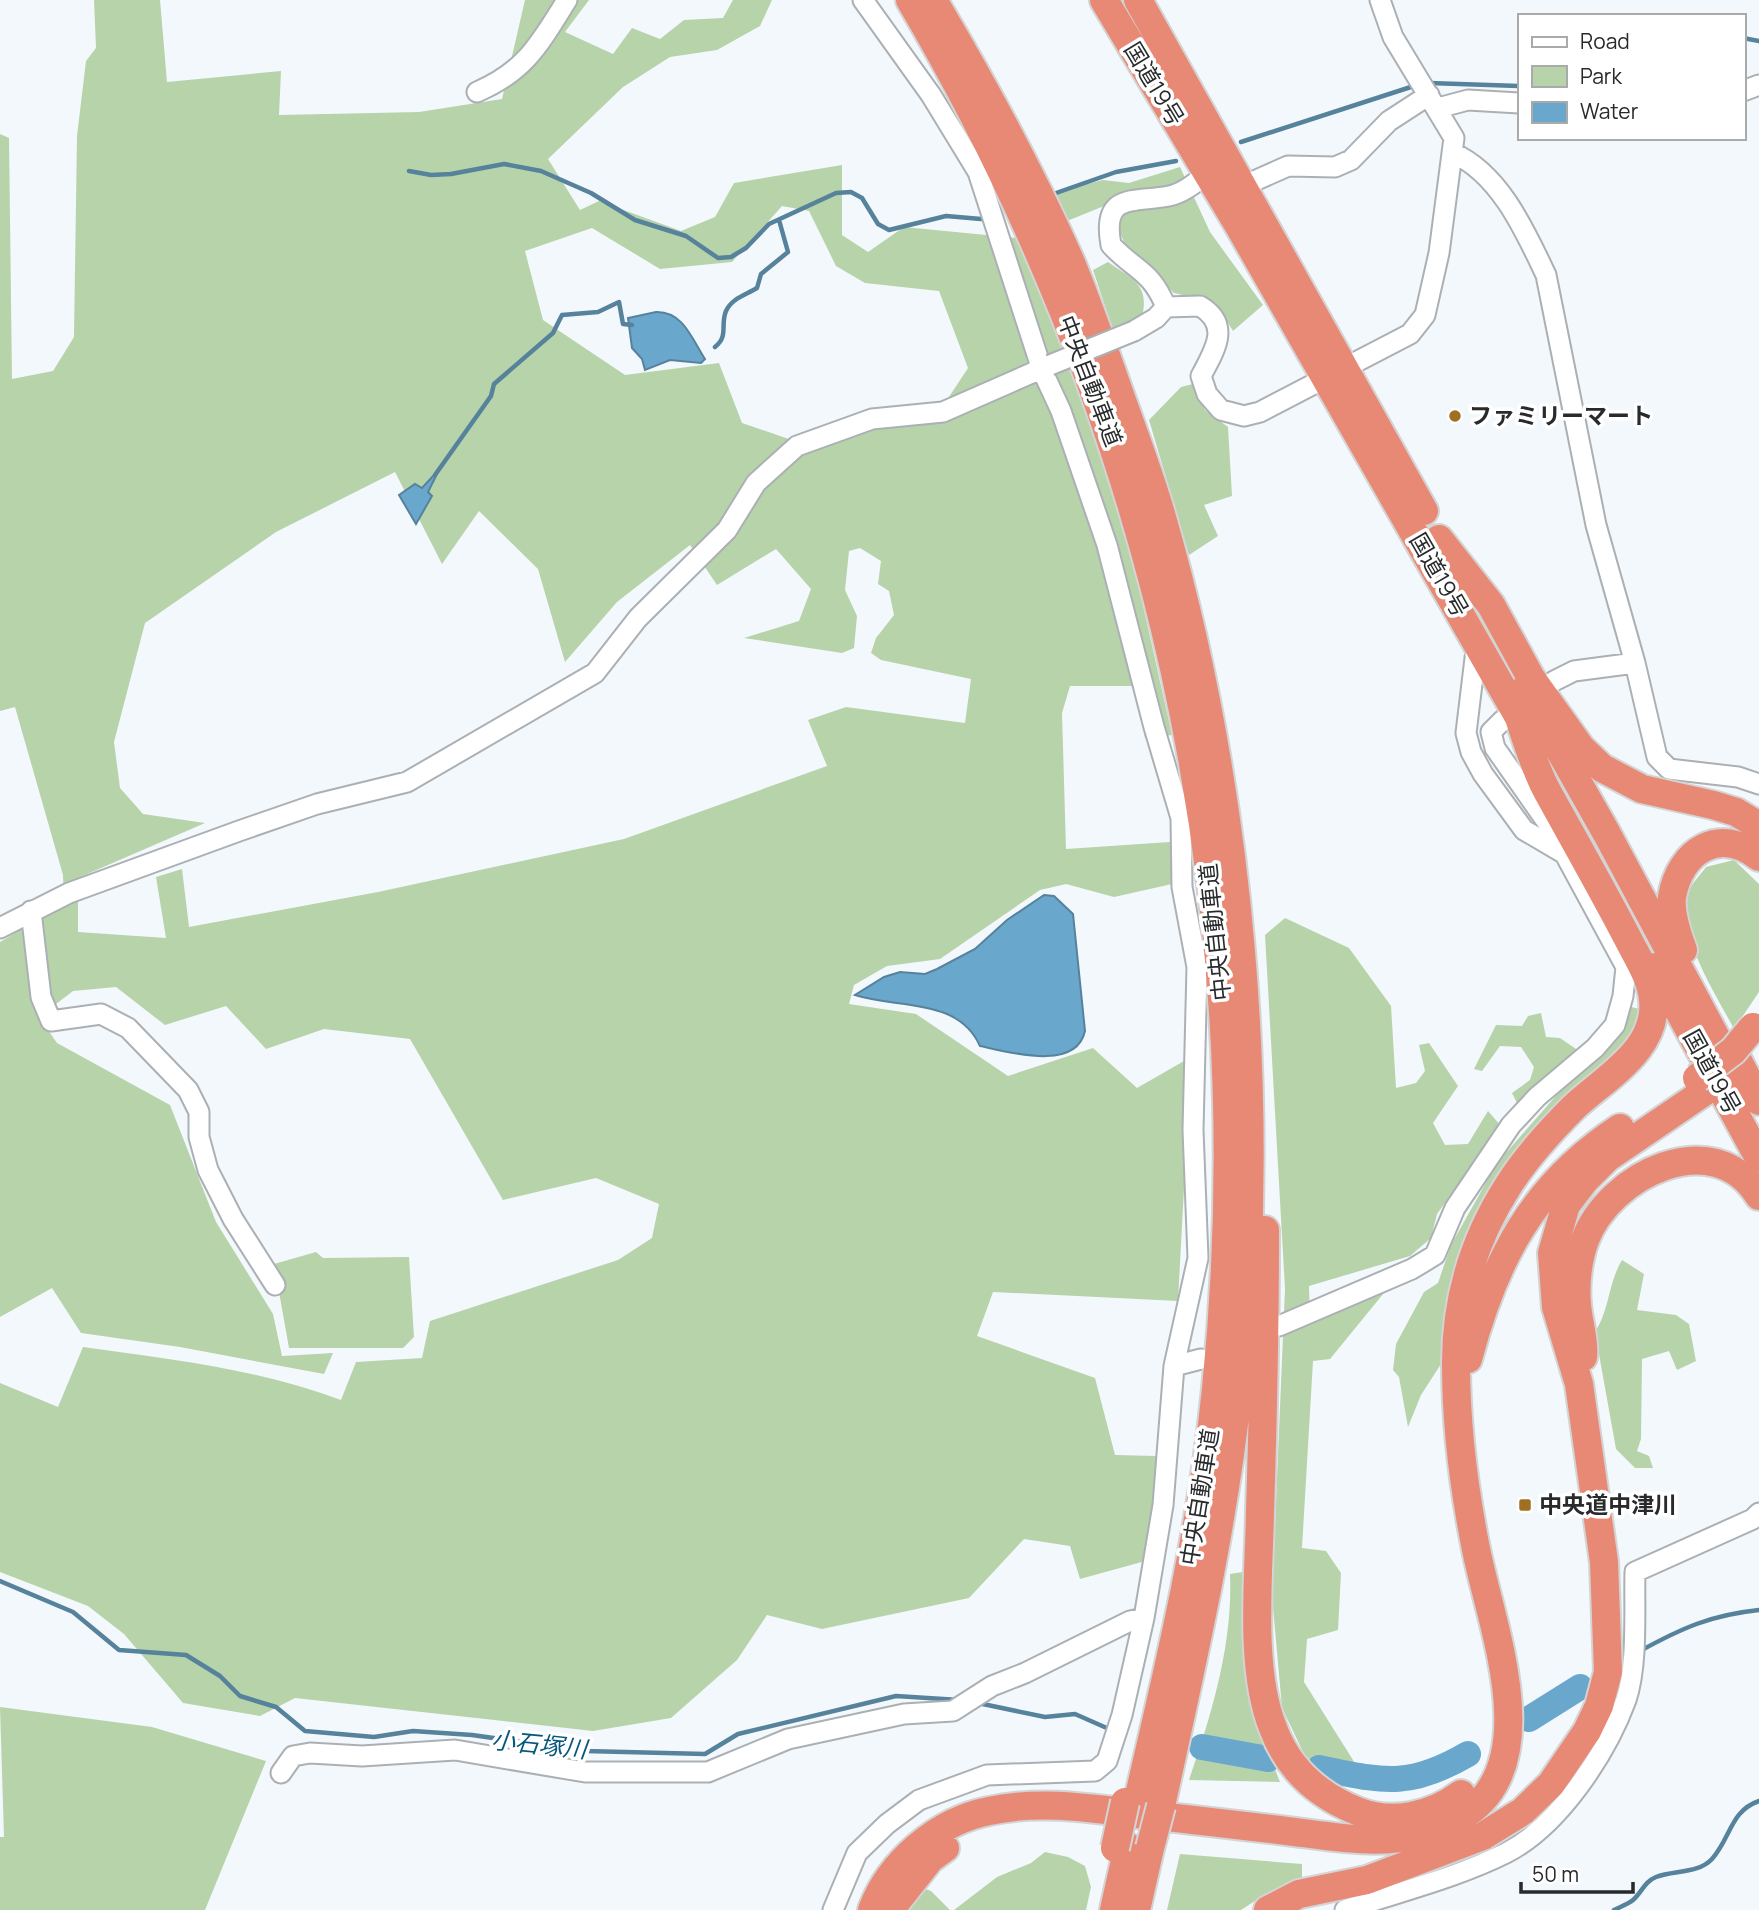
<svg xmlns="http://www.w3.org/2000/svg" width="1759" height="1910" font-family="Manrope,'Noto Sans JP',sans-serif">
  <style>
    .green { fill: #b7d3aa; fill-rule: evenodd }
    .water { fill: #69a7cc; stroke: #56829c; stroke-width: 2 }
    .lines { fill: none; stroke-linecap: round; stroke-linejoin: round }
    .stream { stroke: #56829c; stroke-width: 4.5 }
    .river { stroke: #69a7cc; stroke-width: 26 }
    .minor-casing { stroke: #abb0b4; stroke-width: 23 }
    .highway-casing { stroke: #d4d4d5; stroke-width: 32 }
    .minor { stroke: #fff; stroke-width: 19 }
    .highway { stroke: #e88975; stroke-width: 28 }
    .minor-bridge-casing { stroke: #abb0b4; stroke-width: 23; stroke-linecap: butt }
    .highway-bridge-casing { stroke: #d4d4d5; stroke-width: 32; stroke-linecap: butt }
    .minor-bridge { stroke: #fff; stroke-width: 19 }
    .highway-bridge { stroke: #e88975; stroke-width: 28 }
    .poi-dot { fill: #9f7022; stroke: #fff; stroke-width: 2.5 }
    .labels { text-anchor: middle; stroke-width: 7; stroke-linejoin: round; paint-order: stroke }
    .street-label { font-size: 23px; fill: #282a2b; stroke: #fff }
    .poi-label { font-size: 23px; font-weight: bold; fill: #282a2b; stroke: #fff; text-anchor: start }
    .water-label { font-size: 24px; font-style: italic; fill: #06587c; stroke: #fff }
  </style>
  <rect width="100%" height="100%" fill="#f3f8fd"/>
  <path class="green" d="M 94,0 L 160,0 L 167,82 L 281,71 L 279,115 L 419,112 L 502,99 L 525,0 L 589,0 L 565,32 L 613,54 L 632,28 L 660,39 L 684,20 L 723,18 L 733,0 L 772,0 L 760,26 L 717,50 L 670,57 L 623,87 L 548,159 L 580,210 L 599,201 L 681,231 L 715,217 L 734,183 L 842,165 L 842,235 L 868,252 L 904,227 L 1017,238 L 1080,390 L 1128,538 L 1172,735 L 1145,738 L 1135,686 L 1070,686 L 1062,713 L 1066,849 L 1170,842 L 1172,884 L 1114,897 L 1066,884 L 1040,890 L 940,959 L 887,966 L 854,985 L 849,1004 L 916,1014 L 1008,1076 L 1093,1048 L 1137,1088 L 1191,1057 L 1178,1301 L 993,1292 L 977,1336 L 1095,1378 L 1115,1455 L 1157,1456 L 1149,1560 L 1080,1579 L 1070,1546 L 1024,1539 L 969,1598 L 822,1629 L 767,1615 L 737,1660 L 671,1718 L 593,1731 L 295,1698 L 260,1716 L 183,1703 L 124,1634 L 88,1606 L 0,1572 L 0,1383 L 58,1407 L 83,1347 C 170,1359 258,1369 341,1400 L 356,1362 L 422,1358 L 430,1321 L 618,1260 L 652,1238 L 659,1204 L 596,1178 L 503,1200 L 410,1039 L 324,1029 L 266,1049 L 226,1006 L 165,1025 L 116,987 L 73,991 L 39,1017 L 57,1043 L 170,1105 L 216,1222 L 273,1314 L 282,1356 L 333,1353 L 324,1374 L 180,1347 L 81,1333 L 52,1288 L 0,1317 L 0,942 L 64,904 L 63,875 L 15,707 L 0,711 L 0,134 L 9,138 L 12,379 L 53,371 L 74,337 L 77,136 L 86,61 L 96,48 ZM 782,206 L 809,211 L 836,266 L 865,283 L 939,291 L 968,368 L 935,418 L 849,431 L 812,447 L 742,423 L 719,363 L 625,375 L 543,320 L 525,251 L 592,228 L 660,269 L 732,262 ZM 395,472 L 442,564 L 479,511 L 538,569 L 565,662 L 617,602 L 690,545 L 717,585 L 776,549 L 811,589 L 799,621 L 744,638 L 842,653 L 854,648 L 857,616 L 845,590 L 849,551 L 860,548 L 881,561 L 878,584 L 889,591 L 894,615 L 876,638 L 871,653 L 881,660 L 971,679 L 965,723 L 846,707 L 808,720 L 827,766 L 624,839 L 378,892 L 189,927 L 182,869 L 156,877 L 166,938 L 78,932 L 78,878 L 205,823 L 143,814 L 120,788 L 114,742 L 145,623 L 276,532 Z
    M 1180,167 L 1210,232 L 1263,305 L 1233,331 L 1216,303 L 1174,293 L 1125,245 L 1109,204 L 1067,221 L 1056,192 L 1103,180 L 1129,183 Z
    M 1108,262 C 1132,279 1150,284 1142,317 L 1127,326 L 1112,327 L 1093,270 Z
    M 1193,384 L 1205,410 L 1228,427 L 1232,496 L 1204,505 L 1218,536 L 1189,555 L 1149,420 L 1181,387 Z
    M 1734,860 L 1759,884 L 1759,992 L 1734,1029 C 1716,994 1673,930 1689,890 C 1693,882 1701,874 1706,867 Z
    M 1285,918 L 1349,948 L 1391,1006 L 1396,1088 L 1416,1083 L 1425,1071 L 1419,1045 L 1429,1043 L 1458,1086 L 1433,1123 L 1445,1145 L 1468,1144 L 1488,1111 L 1501,1126 L 1437,1214 L 1431,1238 L 1410,1256 L 1309,1286 L 1310,1321 L 1388,1288 L 1330,1359 L 1313,1361 L 1302,1548 L 1326,1551 L 1341,1573 L 1338,1630 L 1307,1639 L 1304,1682 L 1358,1768 L 1306,1758 L 1282,1708 L 1272,1596 L 1285,1289 L 1265,935 Z
    M 1631,1007 L 1640,1009 L 1631,1038 L 1539,1135 L 1441,1364 L 1421,1395 L 1408,1427 L 1399,1377 L 1393,1370 L 1396,1344 L 1424,1292 L 1438,1283 L 1451,1245 L 1497,1163 L 1562,1089 L 1614,1043 L 1627,1022 Z
    M 1541,1013 L 1546,1037 L 1560,1038 L 1579,1051 L 1520,1109 L 1512,1093 L 1530,1080 L 1534,1067 L 1521,1047 L 1500,1046 L 1482,1071 L 1474,1069 L 1496,1025 L 1522,1026 L 1528,1016 Z
    M 316,1252 L 323,1258 L 409,1257 L 414,1337 L 403,1348 L 289,1348 L 274,1264 Z
    M 1622,1260 L 1644,1274 L 1637,1310 L 1676,1315 L 1689,1324 L 1696,1361 L 1677,1370 L 1669,1351 L 1642,1359 L 1641,1439 L 1637,1451 L 1649,1456 L 1653,1468 L 1635,1468 L 1616,1449 L 1595,1332 C 1610,1309 1608,1283 1622,1260 Z
    M 1243,1572 C 1243,1650 1251,1710 1280,1782 L 1189,1780 C 1212,1713 1233,1644 1230,1574 Z
    M 0,1707 L 152,1727 L 266,1761 L 205,1910 L 0,1910 L 0,1837 L 4,1837 Z
    M 1045,1852 L 1068,1857 L 1085,1866 L 1091,1887 L 1086,1910 L 954,1910 L 997,1877 L 1031,1863 Z
    M 1180,1854 L 1302,1864 L 1302,1878 L 1261,1897 L 1241,1910 L 1167,1910 Z
    M 920,1887 L 931,1891 L 950,1910 L 907,1910 Z"/>
  <path class="water" d="M 656,312 C 683,311 692,339 705,359 L 701,363 L 670,360 L 645,370 L 642,359 L 632,348 L 628,318 Z
    M 434,475 L 436,476 L 428,492 L 432,496 L 416,524 L 399,495 L 415,484 L 422,488 Z
    M 1044,895 L 1054,896 L 1073,914 L 1085,1031 C 1076,1072 1009,1052 980,1046 C 958,997 897,1009 855,995 L 884,977 L 900,972 L 925,974 L 937,969 L 975,949 L 1007,920 Z"/>
  <g class="lines">
    <path class="stream" d="M 1743,38 L 1759,41
      M 1429,83 L 1519,86
      M 1241,142 L 1417,85
      M 409,171 L 431,175 L 451,174 L 504,164 L 541,171 L 591,193 L 635,220 L 686,236 L 718,258 L 731,257 L 746,248 L 769,224 L 836,193 L 851,192 L 862,198 L 878,224 L 889,230 L 946,216 L 981,219 L 988,217
      M 1056,193 L 1116,172 L 1176,161
      M 715,347 C 729,336 720,325 726,311 C 732,298 746,295 757,288 L 761,274 L 788,252 L 779,220
      M 435,475 L 491,396 L 494,384 L 553,333 L 562,315 L 598,312 L 619,302 L 623,324 L 632,325
      M 0,1581 L 73,1612 L 119,1650 L 186,1655 L 220,1676 L 240,1696 L 276,1707 L 305,1731 L 374,1737 L 413,1731 L 472,1735 L 585,1751 L 705,1754 L 738,1734 L 896,1696 L 959,1700
      M 1640,1651 C 1682,1628 1711,1615 1759,1610
      M 978,1703 L 1045,1717 L 1075,1714 L 1109,1729
      M 1614,1910 C 1620,1907 1628,1904 1633,1900 C 1642,1892 1644,1882 1656,1877 C 1674,1870 1698,1874 1712,1859 C 1731,1838 1730,1811 1759,1801"/>
    <path class="river" d="M 1529,1719 L 1580,1687
      M 1202,1747 L 1268,1759
      M 1319,1768 C 1383,1781 1408,1789 1468,1754"/>
    <g class="minor-casing">
      <path id="minor" d="M 863,0 L 931,95 L 978,172 L 1042,370 L 1061,411 L 1107,545 L 1154,727 L 1181,818 L 1182,887 L 1197,967 L 1193,1130 L 1198,1258 L 1174,1366
        M 1743,91 L 1759,85
        M 477,92 C 526,71 540,43 567,0
        M 1438,108 L 1468,100 L 1519,103
        M 1453,153 C 1500,174 1525,231 1546,275 L 1596,525 L 1635,663 L 1657,757 L 1669,769 L 1738,777 L 1759,784
        M 1243,186 L 1288,166 L 1335,167 L 1351,160 L 1389,121 L 1429,95
        M 1166,307 L 1200,306 C 1232,325 1214,351 1201,376 L 1207,394 L 1221,410 L 1244,416 L 1260,412 L 1410,334 L 1425,315 L 1439,253 L 1454,138 L 1393,37 L 1380,0
        M 1134,331 L 1156,318 L 1166,307 C 1151,270 1135,271 1111,245 C 1101,191 1135,203 1169,196 C 1184,193 1196,182 1208,173
        M 1477,642 L 1466,733 L 1471,752 L 1483,774 L 1524,830 L 1565,854
        M 1554,681 L 1574,671 L 1635,663
        M 31,911 L 41,997 L 51,1021 L 101,1014 L 128,1028 L 188,1090 L 199,1112 L 199,1137 L 208,1170 L 233,1219 L 275,1285
        M 0,928 L 69,893 L 239,831 L 317,804 L 407,782 L 595,673 L 638,618 L 727,530 L 756,483 L 797,446 L 872,419 L 943,412 L 1050,365
        M 1279,1326 L 1412,1269 L 1435,1255 L 1455,1208 L 1511,1125 L 1537,1097 L 1595,1048 L 1615,1025 L 1623,996 L 1626,967 L 1549,825 L 1495,748 L 1491,732 L 1503,720
        M 281,1773 L 293,1756 L 310,1753 L 362,1756 L 455,1750 L 585,1772 L 708,1772 L 788,1739 L 904,1714 L 953,1711 L 992,1686 L 1025,1673 L 1130,1621 L 1144,1618
        M 833,1910 L 857,1853 L 887,1824 L 919,1800 L 987,1775 L 1095,1771 L 1107,1761 L 1122,1715 L 1144,1618 L 1163,1505 L 1174,1366 L 1201,1359
        M 1345,1910 C 1398,1892 1456,1878 1506,1853 C 1559,1826 1606,1754 1626,1700 C 1638,1664 1634,1610 1635,1572 L 1753,1519 L 1759,1513"/>
    </g>
    <g class="highway-casing">
      <path id="highway" d="M 910,0 C 1158,422 1265,901 1216,1389 C 1202,1529 1169,1667 1137,1804
        M 933,0 C 983,84 1029,169 1069,258 C 1085,295 1098,334 1112,372 C 1128,419 1147,466 1161,514 C 1242,796 1267,1099 1238,1390 C 1223,1530 1191,1668 1161,1806
        M 1104,0 L 1239,226 L 1525,728
        M 1138,0 L 1424,511
        M 1439,539 L 1491,605 L 1531,678 L 1581,748 L 1602,768 L 1642,789 L 1713,805 L 1736,812 L 1759,826
        M 1525,689 L 1607,834 L 1737,1077
        M 1683,950 C 1677,934 1670,914 1672,897 C 1680,850 1720,826 1759,857
        M 1655,967 L 1759,1158
        M 1735,1055 L 1759,1101
        M 1265,1230 C 1265,1324 1263,1418 1260,1512 C 1259,1576 1249,1668 1273,1728 C 1288,1769 1317,1795 1357,1811 C 1392,1825 1432,1816 1461,1794
        M 1583,1357 C 1585,1339 1578,1322 1577,1304 C 1575,1284 1578,1259 1585,1240 C 1609,1175 1714,1123 1759,1196
        M 1468,1359 C 1494,1260 1533,1185 1620,1128
        M 872,1910 C 890,1862 938,1821 989,1811 C 1038,1800 1089,1808 1138,1814 C 1187,1819 1237,1825 1287,1831 C 1351,1839 1410,1852 1467,1813 C 1546,1760 1490,1622 1476,1549 C 1464,1489 1456,1424 1456,1363 C 1456,1300 1474,1239 1508,1186 C 1526,1157 1550,1131 1574,1107 C 1605,1078 1659,1049 1653,999 C 1651,978 1637,957 1628,939 C 1602,889 1574,840 1547,791 C 1534,767 1526,738 1517,712
        M 890,1910 L 930,1859 L 945,1848
        M 1114,1910 L 1128,1847
        M 1136,1910 L 1150,1848
        M 1268,1910 L 1299,1894 L 1367,1880 L 1483,1836 L 1523,1811 L 1551,1784 L 1587,1731 L 1599,1706 L 1608,1672 L 1604,1562 L 1579,1384 L 1556,1307 L 1552,1253 L 1566,1205 L 1585,1180 L 1607,1158 L 1704,1092"/>
    </g>
    <use href="#minor" class="minor"/>
    <use href="#highway" class="highway"/>
    <g class="minor-bridge-casing">
      <path id="minor-bridge" d="M 1050,365 L 1134,331"/>
    </g>
    <g class="highway-bridge-casing">
      <path id="highway-bridge" d="M 1697,1078 L 1733,1051 L 1753,1027
        M 1115,1848 L 1125,1802
        M 1150,1848 L 1161,1806"/>
    </g>
    <use href="#minor-bridge" class="minor-bridge"/>
    <use href="#highway-bridge" class="highway-bridge"/>
  </g>
  <g class="poi-dot">
    <circle cx="1455" cy="416" r="7"/>
    <rect x="1518" y="1498" width="14" height="14" rx="3.5"/>
  </g>
  <g class="labels">
    <g class="street-label">
      <text transform="translate(1154 84) rotate(59)" y="8">国道19号</text>
      <text transform="translate(1090 381) rotate(69)" y="8">中央自動車道</text>
      <text transform="translate(1439 575) rotate(60)" y="8">国道19号</text>
      <text transform="translate(1215 932) rotate(-96)" y="8">中央自動車道</text>
      <text transform="translate(1712 1072) rotate(61)" y="8">国道19号</text>
      <text transform="translate(1200 1497) rotate(-81)" y="8">中央自動車道</text>
    </g>
    <g class="poi-label">
      <text x="1469" y="424">ファミリーマート</text>
      <text x="1539" y="1513">中央道中津川</text>
    </g>
    <g class="water-label">
      <text transform="translate(539 1745) rotate(6)" y="8">小石塚川</text>
    </g>
  </g>
  <rect x="1518" y="14" width="228" height="126" fill="#ffffff" stroke="#a9aaaa" stroke-width="2"/>
  <rect x="1532" y="37" width="35" height="10" fill="#ffffff" stroke="#a9aaaa" stroke-width="2"/>
  <text x="1580" y="49" font-size="21" fill="#282a2b">Road</text>
  <rect x="1532" y="66" width="35" height="21" fill="#b7d3aa" stroke="#a9aaaa" stroke-width="2"/>
  <text x="1580" y="84" font-size="21" fill="#282a2b">Park</text>
  <rect x="1532" y="102" width="35" height="21" fill="#69a7cc" stroke="#a9aaaa" stroke-width="2"/>
  <text x="1580" y="119" font-size="21" fill="#282a2b">Water</text>
  <path d="M1521 1882v10h112v-10" fill="none" stroke="#282a2b" stroke-width="3.5"/>
  <text x="1532" y="1882" font-size="21" fill="#282a2b" stroke="#ffffff" stroke-width="5" paint-order="stroke">50 m</text>
</svg>
